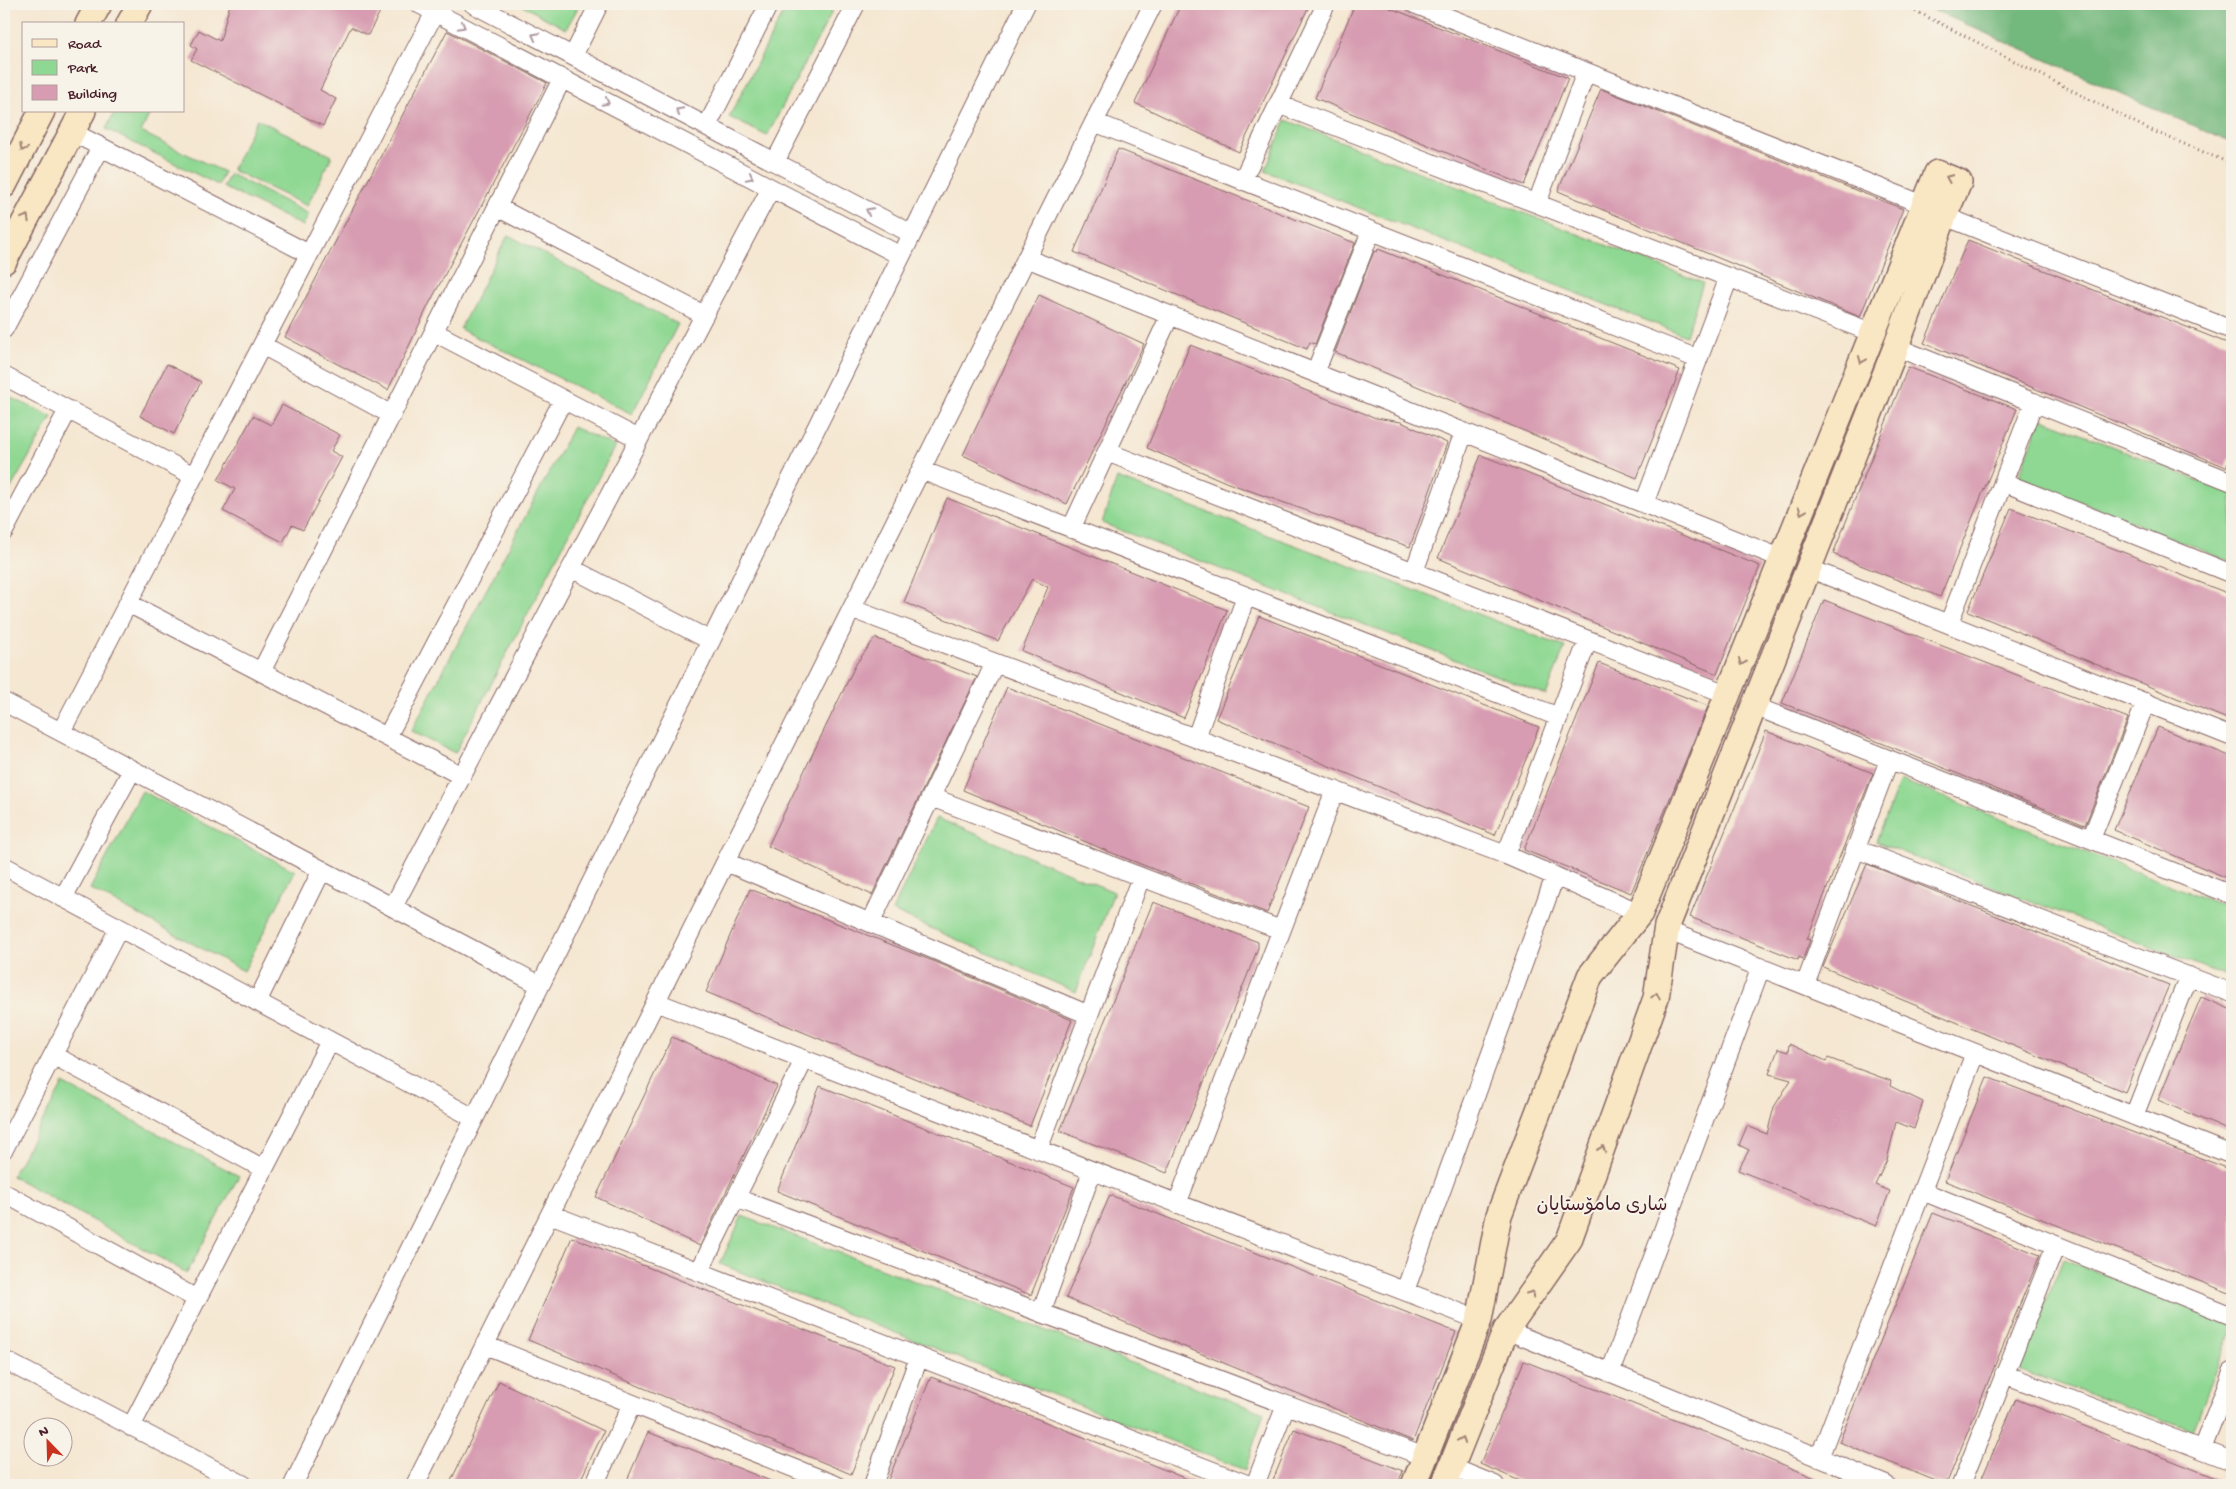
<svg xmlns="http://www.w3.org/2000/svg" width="2236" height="1489" font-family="'Gochi Hand','Playpen Sans Arabic',sans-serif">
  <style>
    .green { fill: #8fd893; stroke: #6c7c5f }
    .forest { fill: #73b87d; stroke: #5e6c54 }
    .building { fill: #d79cb1 }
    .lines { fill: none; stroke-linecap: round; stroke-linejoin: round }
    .street-casing { stroke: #866565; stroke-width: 20 }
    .secondary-casing { stroke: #866565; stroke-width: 28 }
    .path { stroke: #866565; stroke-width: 3; stroke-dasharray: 1 4; stroke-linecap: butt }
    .street { stroke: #fff; stroke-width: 18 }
    .secondary { stroke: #f9e7c3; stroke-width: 25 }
    .oneway { stroke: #ae9aa0 }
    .oneway2 { stroke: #a28377 }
    .labels { text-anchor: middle; stroke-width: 4; stroke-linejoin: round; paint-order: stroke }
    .quarter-label { font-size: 19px; fill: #4a1f2b; stroke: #f7f3e8 }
  </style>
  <rect width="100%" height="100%" fill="#f7f3e8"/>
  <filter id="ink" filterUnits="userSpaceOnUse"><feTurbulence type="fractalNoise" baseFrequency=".02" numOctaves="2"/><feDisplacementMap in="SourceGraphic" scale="10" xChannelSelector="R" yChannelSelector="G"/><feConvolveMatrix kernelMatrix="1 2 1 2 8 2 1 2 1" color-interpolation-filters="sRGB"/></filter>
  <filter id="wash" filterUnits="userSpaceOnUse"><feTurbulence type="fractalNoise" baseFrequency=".0096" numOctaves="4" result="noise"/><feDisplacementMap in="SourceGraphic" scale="20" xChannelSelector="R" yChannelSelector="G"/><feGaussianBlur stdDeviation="1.12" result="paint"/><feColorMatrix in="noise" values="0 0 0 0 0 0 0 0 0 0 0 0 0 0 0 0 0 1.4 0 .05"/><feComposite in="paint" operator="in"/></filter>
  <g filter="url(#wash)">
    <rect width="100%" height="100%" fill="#f5e7d1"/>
    <path class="green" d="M 519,4 L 580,4 L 566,29 Z
      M 788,4 L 836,4 L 767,136 L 729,117 Z
      M 115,111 L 151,111 L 141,132 L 224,172 L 218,185 L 106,129 Z
      M 257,119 L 332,156 L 307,206 L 232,170 Z
      M 1286,120 L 1703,283 L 1686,336 L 1265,171 Z
      M 230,174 L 309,214 L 303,226 L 223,187 Z
      M 508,235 L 678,324 L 632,414 L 460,329 Z
      M 4,394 L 52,417 L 4,500 Z
      M 2041,418 L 2232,494 L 2232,562 L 2019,477 Z
      M 573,427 L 615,446 L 455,753 L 411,731 Z
      M 1117,478 L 1565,647 L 1546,695 L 1102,523 Z
      M 1900,780 L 2232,909 L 2232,978 L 1876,842 Z
      M 142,791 L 295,871 L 244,971 L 90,889 Z
      M 937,818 L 1114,892 L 1076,992 L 892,911 Z
      M 63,1084 L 239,1176 L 187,1273 L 12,1176 Z
      M 742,1216 L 1264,1413 L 1245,1470 L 720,1264 Z
      M 2063,1259 L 2232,1323 L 2232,1329 L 2193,1430 L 2019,1370 Z"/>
    <path class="forest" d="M 1920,4 L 2232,4 L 2232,143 Z"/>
    <g id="blocks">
      <path class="building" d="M 230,4 L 384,4 L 368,35 L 351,27 L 320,90 L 336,99 L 323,126 L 191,60 L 197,49 L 191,45 L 199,30 L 220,41 Z
        M 1181,4 L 1310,4 L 1239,152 L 1135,103 Z
        M 1355,4 L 1380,4 L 1568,78 L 1524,185 L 1315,98 Z
        M 447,31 L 547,83 L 428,306 L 388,390 L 285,337 Z
        M 1601,89 L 1903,209 L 1860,317 L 1558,191 Z
        M 1118,149 L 1355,243 L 1315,344 L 1310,342 L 1307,349 L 1074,252 Z
        M 1968,240 L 2232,345 L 2232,453 L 2226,467 L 1924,343 Z
        M 1378,249 L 1680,370 L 1637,478 L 1335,352 L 1374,251 L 1377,252 Z
        M 1039,295 L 1144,344 L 1067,504 L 963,455 Z
        M 1190,345 L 1376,418 L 1401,422 L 1447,443 L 1410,547 L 1228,483 L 1147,448 Z
        M 167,364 L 201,382 L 174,434 L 140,416 Z
        M 1908,367 L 2017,409 L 1940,597 L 1833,554 Z
        M 282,405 L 340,435 L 331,451 L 342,457 L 303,530 L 292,525 L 283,542 L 223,511 L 235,489 L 218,480 L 253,416 L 271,425 Z
        M 1481,455 L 1760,566 L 1717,674 L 1438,558 Z
        M 947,498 L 1227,610 L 1206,665 L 1184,718 L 1022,651 L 1048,587 L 1032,579 L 998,641 L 904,602 Z
        M 2011,508 L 2232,595 L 2232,721 L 1968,611 Z
        M 1824,600 L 2128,718 L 2085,825 L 1782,703 Z
        M 1259,616 L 1539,727 L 1495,835 L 1216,719 Z
        M 875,638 L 977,677 L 872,895 L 768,846 L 856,664 Z
        M 1599,663 L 1708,706 L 1631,893 L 1524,850 Z
        M 1007,687 L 1309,807 L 1267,913 L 1112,853 L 963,790 Z
        M 2158,727 L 2232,757 L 2232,880 L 2114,830 Z
        M 1766,731 L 1873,773 L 1807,939 L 1810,940 L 1803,959 L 1799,957 L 1798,960 L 1690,917 Z
        M 1867,864 L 2169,985 L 2125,1092 L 1823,967 Z
        M 750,889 L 938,963 L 1072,1020 L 1030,1126 L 706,992 Z
        M 1153,902 L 1258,942 L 1258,948 L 1247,976 L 1167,1173 L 1060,1131 Z
        M 2201,997 L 2232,1010 L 2232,1132 L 2158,1100 Z
        M 672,1037 L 777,1086 L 700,1246 L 596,1197 Z
        M 1789,1044 L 1826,1061 L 1828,1058 L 1891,1081 L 1890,1086 L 1923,1102 L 1914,1129 L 1896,1122 L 1887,1160 L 1875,1185 L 1890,1191 L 1876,1226 L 1738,1170 L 1749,1150 L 1739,1145 L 1747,1126 L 1767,1134 L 1774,1107 L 1791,1080 L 1769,1074 L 1778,1049 L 1788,1052 Z
        M 1987,1077 L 2232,1170 L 2232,1294 L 1945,1181 Z
        M 820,1086 L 1074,1187 L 1031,1295 L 777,1191 Z
        M 1110,1195 L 1456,1332 L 1413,1441 L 1066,1298 Z
        M 1933,1213 L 2040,1255 L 1946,1485 L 1839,1442 Z
        M 572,1237 L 895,1366 L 851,1474 L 528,1340 Z
        M 1524,1361 L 1712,1435 L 1832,1485 L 1530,1485 L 1480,1464 Z
        M 931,1377 L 1119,1451 L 1201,1485 L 900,1485 L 888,1480 Z
        M 499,1381 L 604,1431 L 578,1485 L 449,1485 Z
        M 2016,1399 L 2231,1484 L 2231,1485 L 1979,1485 Z
        M 1294,1429 L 1403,1471 L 1397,1485 L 1271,1485 Z
        M 648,1432 L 778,1484 L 778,1485 L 625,1485 Z"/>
    </g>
  </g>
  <g filter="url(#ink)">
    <use href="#blocks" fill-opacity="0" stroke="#866565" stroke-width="1"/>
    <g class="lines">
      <g class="street-casing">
        <path id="street" d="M 419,4 L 901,256
          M 473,4 L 912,234
          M 1414,4 L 1924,205
          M 573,56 L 599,4
          M 1278,104 L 1873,333
          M 1094,122 L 1698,359
          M 707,126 L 769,4
          M 72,132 L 309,254
          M 775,162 L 856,4
          M 1242,181 L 1326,4
          M 1537,203 L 1586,72
          M 497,207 L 704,315
          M 1944,216 L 2232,330
          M 1026,258 L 1783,559
          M 4,329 L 101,147
          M 434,332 L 639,439
          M 262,345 L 392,415
          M 1896,347 L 2232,482
          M 1315,373 L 1371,231
          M 4,376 L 194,476
          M 1107,452 L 1729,695
          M 921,470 L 1559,717
          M 2003,482 L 2232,574
          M 1644,504 L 1729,277
          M 1071,529 L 1170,315
          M 4,531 L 68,410
          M 571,568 L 711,641
          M 1808,568 L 2232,737
          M 1414,572 L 1464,432
          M 128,603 L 462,776
          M 852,609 L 1506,855 L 1640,913
          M 1949,623 L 2034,402
          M 261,672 L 562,79
          M 4,702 L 540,985
          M 1754,706 L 2232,895
          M 61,732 L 435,12
          M 387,737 L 563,400
          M 1196,738 L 1246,596
          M 931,797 L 1281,930
          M 2091,839 L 2146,702
          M 1856,849 L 2232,993
          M 1506,855 L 1588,640
          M 726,862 L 1089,1015
          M 4,866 L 474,1118
          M 63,898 L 132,770
          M 393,907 L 771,188
          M 871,922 L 995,663
          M 1666,930 L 2232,1155
          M 1805,985 L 1889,760
          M 257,1002 L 322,870
          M 656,1002 L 1479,1320
          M 53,1055 L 264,1169
          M 2134,1116 L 2189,976
          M 4,1149 L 119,928
          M 1038,1150 L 1141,877
          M 1922,1191 L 2232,1316
          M 4,1193 L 197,1299
          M 736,1198 L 1425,1457
          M 1177,1204 L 1335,790
          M 550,1214 L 1249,1485
          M 699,1272 L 804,1060
          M 1405,1291 L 1555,876
          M 1041,1313 L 1092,1171
          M 1506,1330 L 1886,1485
          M 485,1345 L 836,1485
          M 4,1360 L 244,1485
          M 1610,1373 L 1761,967
          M 2004,1374 L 2232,1461
          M 131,1427 L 330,1041
          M 2202,1449 L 2232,1372
          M 1819,1458 L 1975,1053
          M 1451,1467 L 1495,1485
          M 293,1485 L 1026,4
          M 415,1485 L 1153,4
          M 594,1485 L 632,1404
          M 873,1485 L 919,1357
          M 1255,1485 L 1286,1405
          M 1961,1485 L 2056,1245"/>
      </g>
      <g class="secondary-casing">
        <path id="secondary" d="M 88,24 L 99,4
          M 129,24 L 140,4
          M 4,185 L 42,111
          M 4,261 L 83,111
          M 1414,1485 L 1479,1320 L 1499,1215 L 1590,976 L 1640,913 L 1937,173 L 1959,182 L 1944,216 L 1896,347 L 1667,926 L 1656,998 L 1569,1240 L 1506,1330 L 1444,1485"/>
      </g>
      <path class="path" d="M 1902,4 L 2146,128 L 2232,164"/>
      <use href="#street" class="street"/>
      <use href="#secondary" class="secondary"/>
    </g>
    <defs><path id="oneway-chevron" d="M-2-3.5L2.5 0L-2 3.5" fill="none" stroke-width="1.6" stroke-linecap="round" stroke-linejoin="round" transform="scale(1.25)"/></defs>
    <g class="oneway">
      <use href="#oneway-chevron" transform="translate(462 26) rotate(28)"/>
      <use href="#oneway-chevron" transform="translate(535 36) rotate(-152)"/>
      <use href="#oneway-chevron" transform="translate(606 102) rotate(28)"/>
      <use href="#oneway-chevron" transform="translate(679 111) rotate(-152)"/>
      <use href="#oneway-chevron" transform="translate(750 177) rotate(28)"/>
      <use href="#oneway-chevron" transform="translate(869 211) rotate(-152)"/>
    </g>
    <g class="oneway2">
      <use href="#oneway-chevron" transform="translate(23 148) rotate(118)"/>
      <use href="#oneway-chevron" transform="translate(1949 178) rotate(-157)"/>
      <use href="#oneway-chevron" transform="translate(26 218) rotate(-62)"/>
      <use href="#oneway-chevron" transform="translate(1862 360) rotate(112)"/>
      <use href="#oneway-chevron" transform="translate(1802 511) rotate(112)"/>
      <use href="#oneway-chevron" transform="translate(1742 662) rotate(112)"/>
      <use href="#oneway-chevron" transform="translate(1656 996) rotate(-77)"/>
      <use href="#oneway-chevron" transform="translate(1602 1149) rotate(-70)"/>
      <use href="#oneway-chevron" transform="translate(1531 1294) rotate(-55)"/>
      <use href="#oneway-chevron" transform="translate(1462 1440) rotate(-68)"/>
    </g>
  </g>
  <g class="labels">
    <g class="quarter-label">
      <text x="1602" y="1210">شاری مامۆستایان</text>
    </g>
  </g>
  <rect width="2236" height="1489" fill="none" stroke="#f7f3e8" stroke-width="20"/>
  <rect x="22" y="22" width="162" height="90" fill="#f7f3e8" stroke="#b29e9c"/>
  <rect x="32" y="39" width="25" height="8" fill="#f9e7c3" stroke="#b29e9c"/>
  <text x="68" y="48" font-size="15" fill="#4a1f2b">Road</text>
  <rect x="32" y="60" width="25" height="15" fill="#8fd893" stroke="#b29e9c"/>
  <text x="68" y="72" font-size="15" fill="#4a1f2b">Park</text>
  <rect x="32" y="85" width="25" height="15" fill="#d79cb1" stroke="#b29e9c"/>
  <text x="68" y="98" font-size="15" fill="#4a1f2b">Building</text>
  <g transform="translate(48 1442) rotate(337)"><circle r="24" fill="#f7f3e8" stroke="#b29e9c"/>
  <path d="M0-4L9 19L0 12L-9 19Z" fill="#c8321e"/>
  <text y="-8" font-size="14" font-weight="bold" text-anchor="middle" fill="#4a1f2b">N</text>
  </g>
</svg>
